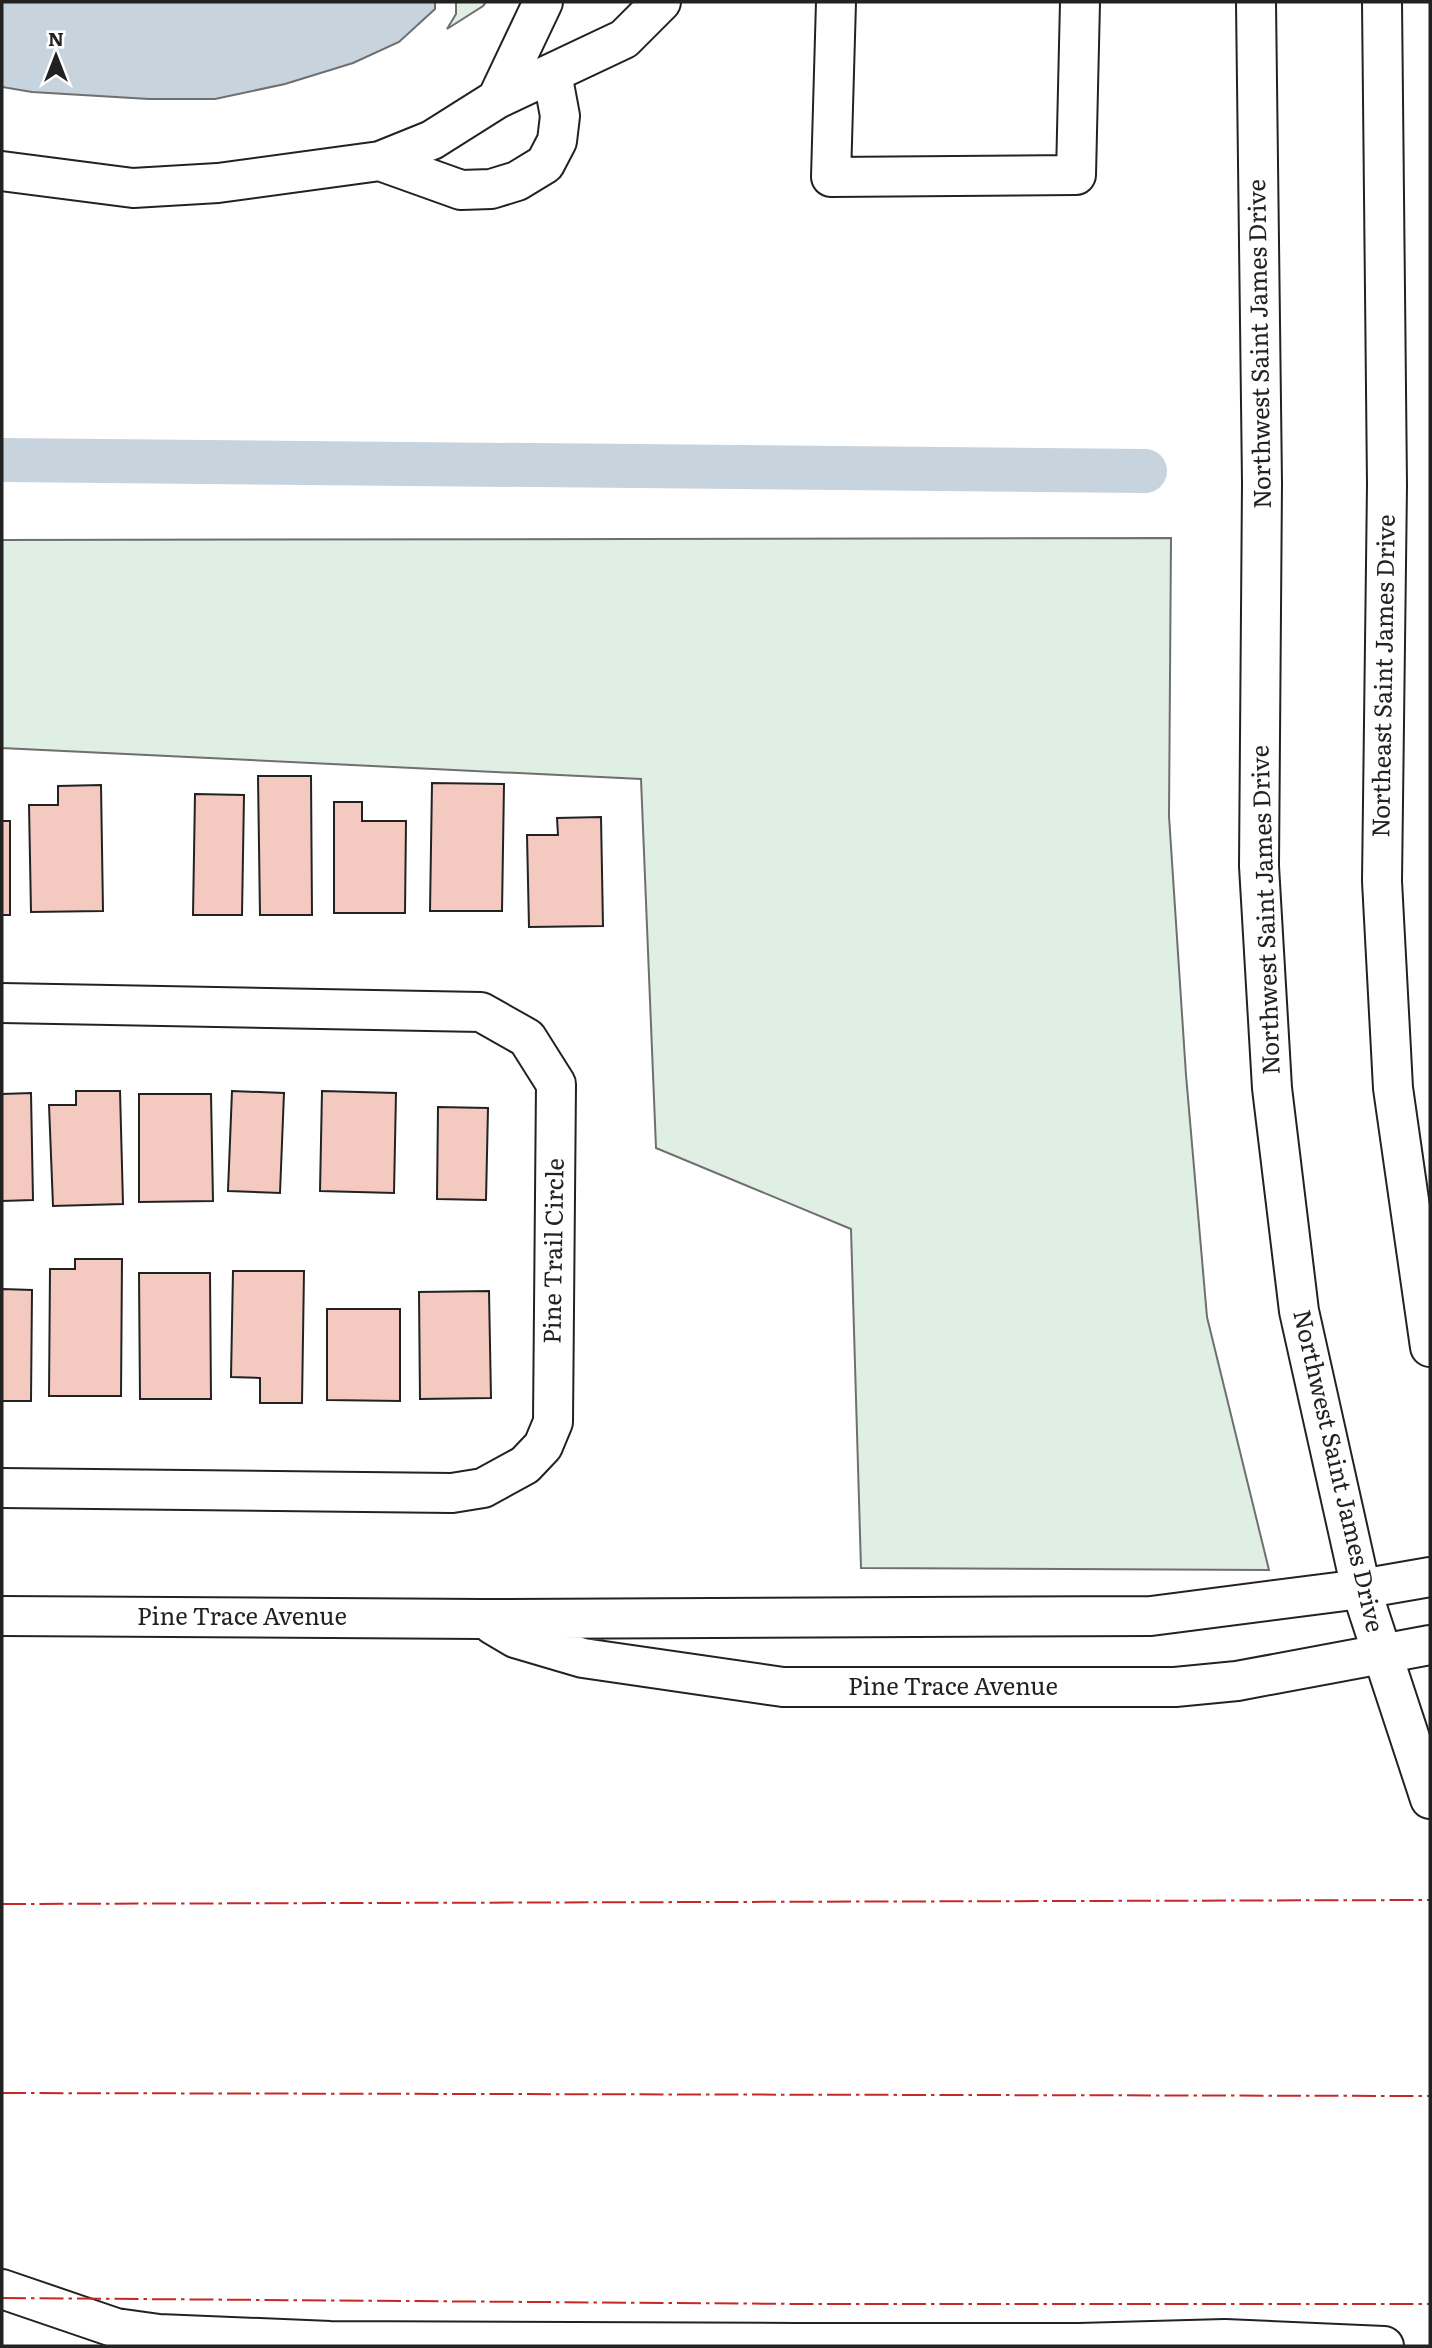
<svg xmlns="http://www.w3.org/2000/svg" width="1432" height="2348" font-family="Literata,serif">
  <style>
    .green { fill: #e0efe3; stroke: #6f6f6f; stroke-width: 2 }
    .water { fill: #c7d3dd; stroke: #6f6f6f; stroke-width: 2 }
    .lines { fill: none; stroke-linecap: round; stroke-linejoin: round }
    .canal { stroke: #c7d3dd; stroke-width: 44 }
    .building { fill: #f3c9c0; stroke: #222; stroke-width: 2 }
    .minor-casing { stroke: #222; stroke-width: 42 }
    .major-casing { stroke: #222; stroke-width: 42 }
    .minor { stroke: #fff; stroke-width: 38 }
    .major { stroke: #fff; stroke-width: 38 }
    .power { stroke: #c62828; stroke-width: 2; stroke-dasharray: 24 5 3.5 5; stroke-linecap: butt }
    .labels { text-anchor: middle; stroke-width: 5; stroke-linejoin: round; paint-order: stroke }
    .street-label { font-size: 24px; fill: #222; stroke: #fff }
  </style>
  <rect width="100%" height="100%" fill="#fff"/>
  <path class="green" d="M 456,2 L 486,2 L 483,6 L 447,29 L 456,14 Z
    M 1171,538 L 1169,816 L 1186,1075 L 1207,1317 L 1269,1570 L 861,1568 L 851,1229 L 656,1148 L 641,779 L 2,748 L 2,540 Z"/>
  <path class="water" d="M 2,2 L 435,2 L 435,9 L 399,42 L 353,63 L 285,84 L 215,99 L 149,99 L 32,92 L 2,87 Z"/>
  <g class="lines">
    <path class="canal" d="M 2,460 L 1145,471"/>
  </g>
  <path class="building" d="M 258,776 L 311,776 L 312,915 L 260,915 Z
    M 432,783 L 504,784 L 502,911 L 430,911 Z
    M 101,785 L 103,911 L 31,912 L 29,805 L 58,805 L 58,786 Z
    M 195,794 L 244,795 L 242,915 L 193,915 Z
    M 334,802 L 362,802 L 362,821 L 406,821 L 405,913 L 334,913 Z
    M 601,817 L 603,926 L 529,927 L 527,835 L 558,835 L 557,818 Z
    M 2,821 L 10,821 L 10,915 L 2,915 Z
    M 76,1091 L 120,1091 L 123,1204 L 53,1206 L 49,1105 L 76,1105 Z
    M 232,1091 L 284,1093 L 280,1193 L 228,1191 Z
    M 322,1091 L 396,1093 L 394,1193 L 320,1191 Z
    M 31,1093 L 33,1200 L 2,1201 L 2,1094 Z
    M 139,1094 L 211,1094 L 213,1201 L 139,1202 Z
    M 438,1107 L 488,1108 L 486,1200 L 437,1199 Z
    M 75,1259 L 122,1259 L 121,1396 L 49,1396 L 50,1269 L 75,1269 Z
    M 233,1271 L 304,1271 L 302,1403 L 260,1403 L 260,1378 L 231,1377 Z
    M 139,1273 L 210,1273 L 211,1399 L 140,1399 Z
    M 2,1289 L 32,1290 L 31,1401 L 2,1401 Z
    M 489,1291 L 491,1398 L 420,1399 L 419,1292 Z
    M 327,1309 L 400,1309 L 400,1401 L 327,1400 Z"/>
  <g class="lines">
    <g class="minor-casing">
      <path id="minor" d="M 836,2 L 831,177 L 1076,175 L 1080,2
        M 497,99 L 543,2
        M 380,161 L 461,190 L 491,189 L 517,181 L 545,164 L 557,141 L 560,116 L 552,73
        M 2,171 L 133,188 L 218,183 L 380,161 L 432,140 L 497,99 L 624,39 L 661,2
        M 2,1003 L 481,1012 L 527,1038 L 556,1084 L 553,1422 L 543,1446 L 525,1465 L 483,1488 L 452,1493 L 2,1488
        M 2,1616 L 482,1619 L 1151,1616 L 1361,1589 L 1430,1577
        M 493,1625 L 515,1638 L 583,1658 L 783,1687 L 1175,1687 L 1237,1681 L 1430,1645
        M 2,2289 L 116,2328 L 159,2334 L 330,2341 L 795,2343 L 1079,2343 L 1225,2339 L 1384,2346"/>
    </g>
    <g class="major-casing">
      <path id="major" d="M 1256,2 L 1262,483 L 1259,866 L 1272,1088 L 1299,1311 L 1361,1589 L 1430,1799
        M 1382,2 L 1387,485 L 1382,881 L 1393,1088 L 1430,1347"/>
    </g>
    <use href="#minor" class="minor"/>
    <use href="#major" class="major"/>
    <path class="power" d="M 2,1904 L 1430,1900
      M 2,2093 L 1430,2096
      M 2,2298 L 802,2304 L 1430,2304"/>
  </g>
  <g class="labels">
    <g class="street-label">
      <text transform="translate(1260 344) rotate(-91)" y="8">Northwest Saint James Drive</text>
      <text transform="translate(1384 676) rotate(-89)" y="8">Northeast Saint James Drive</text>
      <text transform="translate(1266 910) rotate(-92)" y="8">Northwest Saint James Drive</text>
      <text transform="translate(554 1251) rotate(-89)" y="8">Pine Trail Circle</text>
      <text transform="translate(1338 1471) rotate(77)" y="8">Northwest Saint James Drive</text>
      <text x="242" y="1625">Pine Trace Avenue</text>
      <text x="953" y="1695">Pine Trace Avenue</text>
    </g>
  </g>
  <rect width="1432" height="2348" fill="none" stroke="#222222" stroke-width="7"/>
  <g transform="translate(56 56)" stroke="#ffffff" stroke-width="5" paint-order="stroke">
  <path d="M0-5L12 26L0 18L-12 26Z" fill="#222222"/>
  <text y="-10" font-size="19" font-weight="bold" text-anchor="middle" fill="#222222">N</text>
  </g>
</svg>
